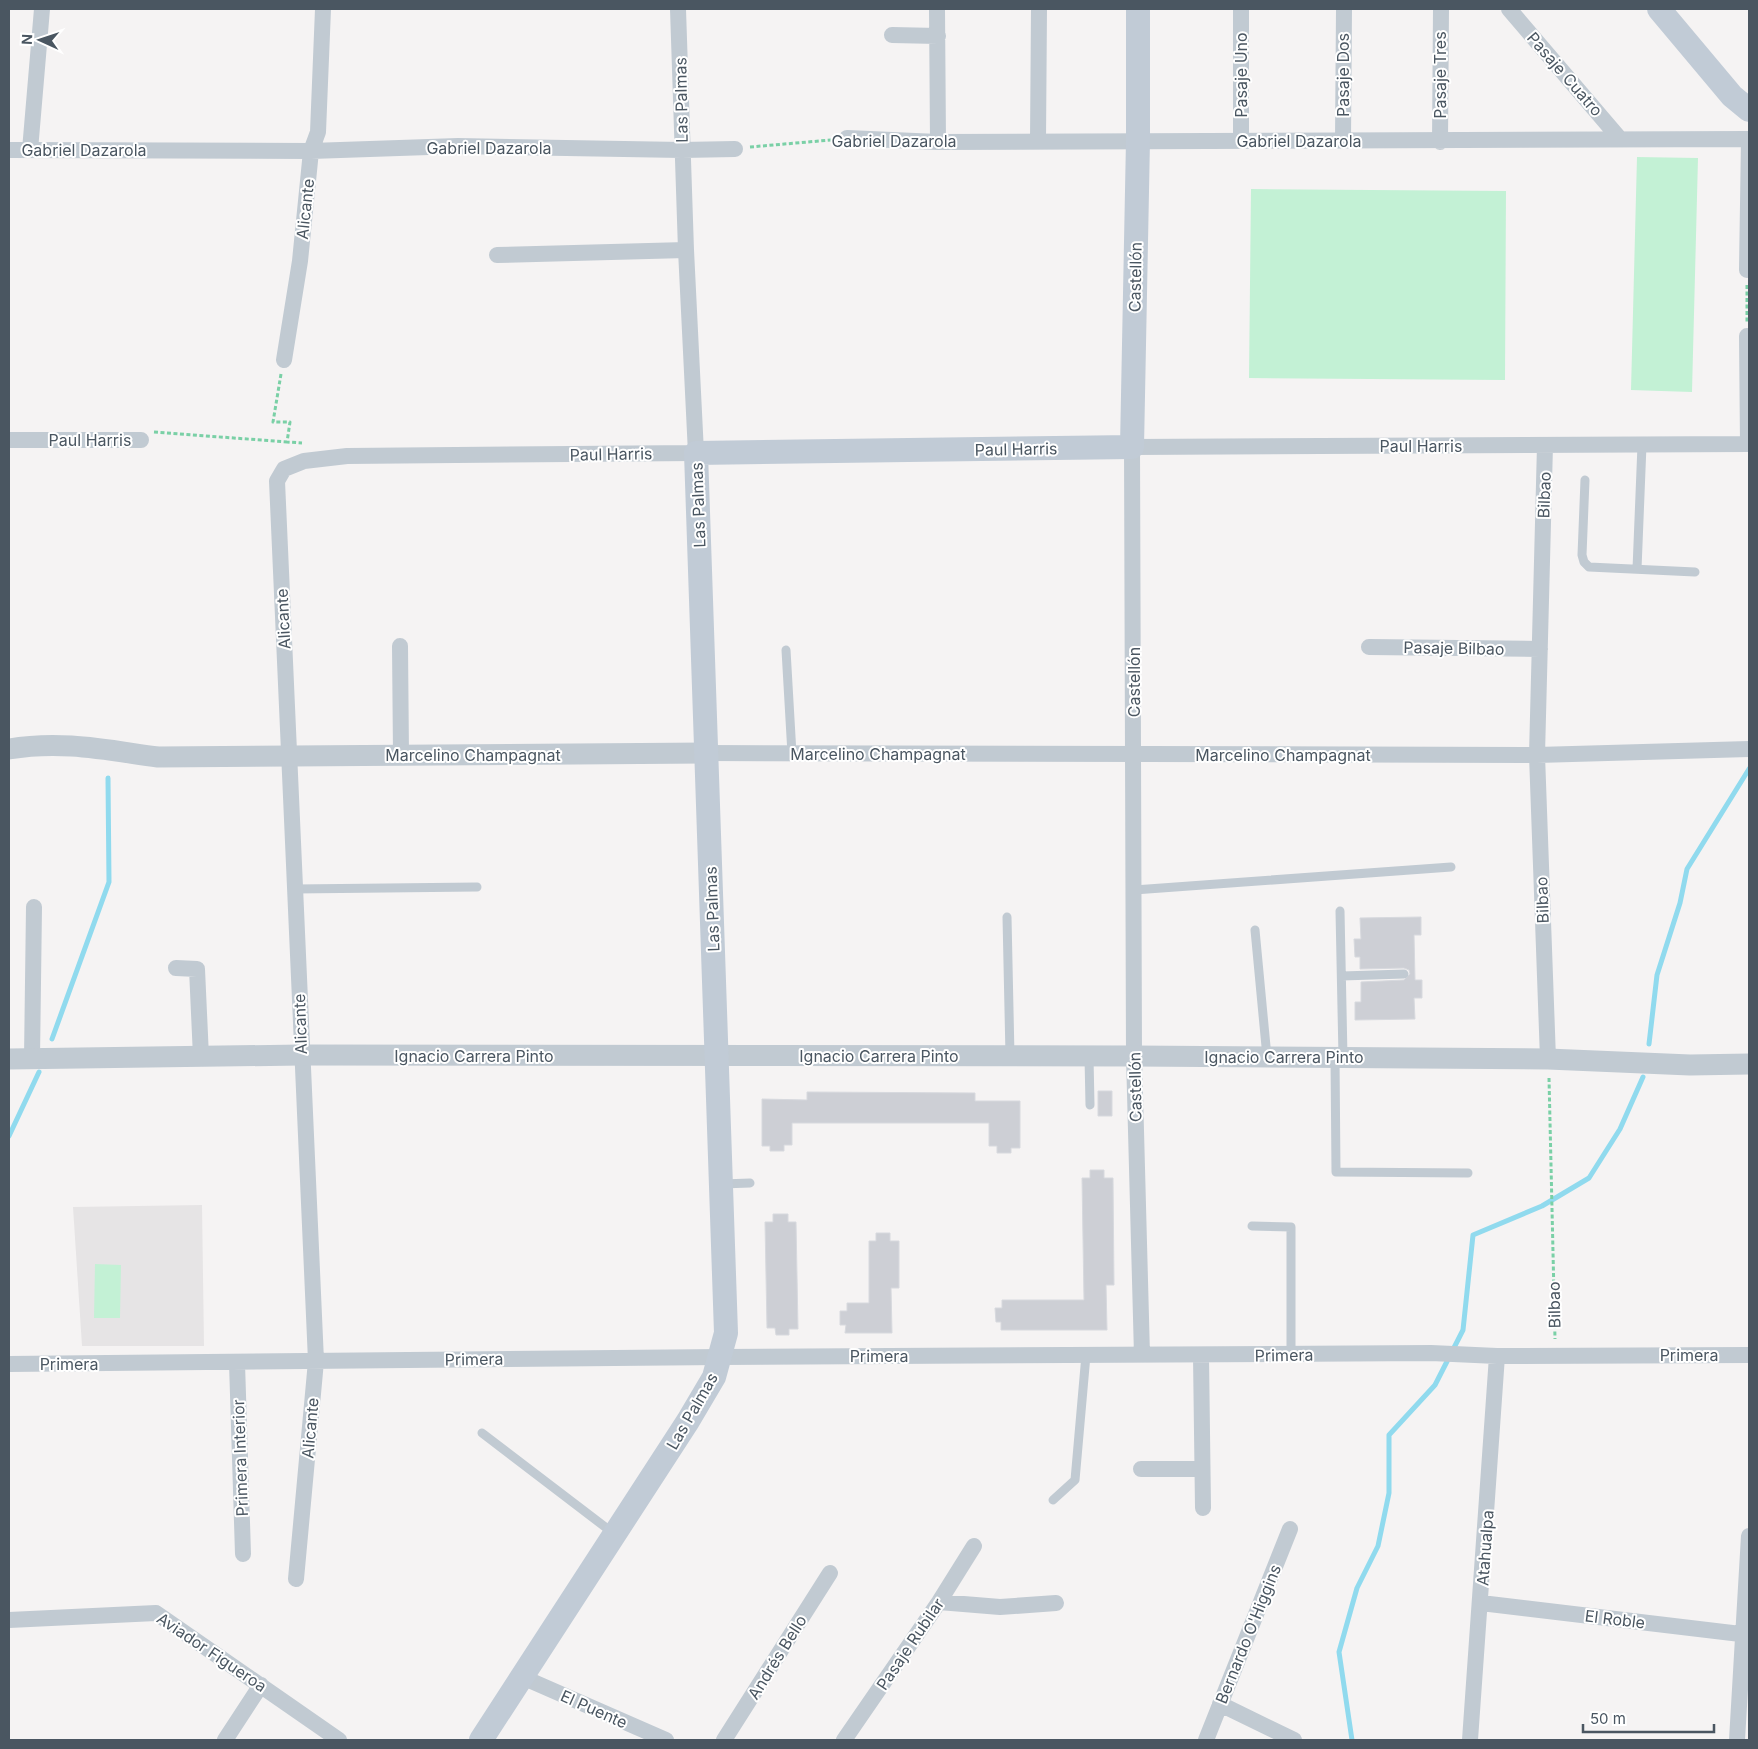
<svg xmlns="http://www.w3.org/2000/svg" width="1758" height="1749" font-family="Inter,sans-serif">
  <style>
    .education { fill: #e6e4e5 }
    .green { fill: #c3f1d5 }
    .lines { fill: none; stroke-linecap: round; stroke-linejoin: round }
    .stream { stroke: #90daee; stroke-width: 5 }
    .building { fill: #cdcfd5; stroke: #d7d9de }
    .path { stroke: #7ad0a6; stroke-width: 3; stroke-dasharray: 4 2.5; stroke-linecap: butt }
    .service { stroke: #c1cad2; stroke-width: 9 }
    .minor { stroke: #c1cad2; stroke-width: 16 }
    .tertiary { stroke: #c1cad2; stroke-width: 21 }
    .secondary { stroke: #c1cbd6; stroke-width: 24 }
    .labels { text-anchor: middle; stroke-width: 4; stroke-linejoin: round; paint-order: stroke }
    .street-label { font-size: 16px; fill: #4a5661; stroke: #fff }
  </style>
  <rect width="100%" height="100%" fill="#f5f3f3"/>
  <path class="education" d="M 202,1205 L 204,1346 L 82,1346 L 73,1207 Z"/>
  <path class="green" d="M 1637,157 L 1698,158 L 1692,392 L 1631,390 Z
    M 1251,189 L 1506,191 L 1505,380 L 1249,378 Z
    M 95,1264 L 121,1265 L 120,1318 L 94,1318 Z"/>
  <g class="lines">
    <path class="stream" d="M 52,1039 L 109,882 L 108,778
      M 1649,1044 L 1657,975 L 1680,903 L 1687,869 L 1749,769
      M 9,1136 L 39,1072
      M 1352,1740 L 1339,1652 L 1357,1588 L 1378,1546 L 1389,1493 L 1389,1435 L 1435,1385 L 1463,1330 L 1473,1235 L 1542,1206 L 1589,1178 L 1620,1129 L 1643,1077"/>
  </g>
  <path class="building" d="M 1421,917 L 1421,935 L 1414,935 L 1415,980 L 1422,980 L 1422,998 L 1414,998 L 1415,1019 L 1355,1020 L 1355,1002 L 1361,1002 L 1361,982 L 1404,980 L 1410,974 L 1409,970 L 1404,968 L 1360,969 L 1360,957 L 1355,957 L 1354,939 L 1361,939 L 1360,918 Z
    M 1098,1091 L 1112,1091 L 1112,1116 L 1098,1116 Z
    M 807,1092 L 975,1093 L 975,1101 L 1020,1101 L 1020,1148 L 1011,1148 L 1011,1153 L 997,1153 L 997,1146 L 989,1146 L 989,1123 L 792,1123 L 792,1145 L 784,1145 L 784,1151 L 770,1151 L 770,1146 L 762,1146 L 762,1099 L 807,1100 Z
    M 1090,1170 L 1104,1170 L 1104,1178 L 1113,1178 L 1114,1285 L 1106,1285 L 1107,1330 L 1001,1330 L 1001,1322 L 996,1322 L 995,1308 L 1002,1308 L 1002,1300 L 1084,1300 L 1082,1178 L 1090,1178 Z
    M 773,1214 L 788,1214 L 788,1222 L 796,1222 L 798,1329 L 789,1329 L 789,1335 L 776,1335 L 775,1328 L 767,1328 L 765,1222 L 773,1222 Z
    M 876,1233 L 890,1233 L 890,1241 L 899,1241 L 899,1288 L 891,1288 L 892,1333 L 845,1333 L 846,1325 L 840,1325 L 840,1311 L 847,1311 L 847,1303 L 869,1303 L 869,1241 L 876,1241 Z"/>
  <g class="lines">
    <path class="path" d="M 750,147 L 831,140
      M 1747,285 L 1747,322
      M 281,374 L 273,422 L 290,422 L 287,442 L 302,443
      M 154,432 L 287,442
      M 1549,1078 L 1555,1339"/>
    <path class="service" d="M 1585,480 L 1582,555 L 1584,562 L 1589,567 L 1695,572
      M 1637,569 L 1642,445
      M 786,650 L 792,754
      M 295,889 L 477,887
      M 1134,890 L 1451,867
      M 1340,911 L 1343,1057
      M 1007,917 L 1010,1056
      M 1255,930 L 1267,1057
      M 1342,976 L 1404,974
      M 1089,1057 L 1090,1105
      M 1335,1057 L 1336,1172 L 1468,1173
      M 722,1184 L 750,1183
      M 1252,1226 L 1291,1227 L 1291,1354
      M 482,1433 L 613,1533
      M 1053,1500 L 1075,1480 L 1086,1355"/>
    <path class="minor" d="M 937,9 L 938,142
      M 1241,9 L 1241,141
      M 1509,9 L 1620,139
      M 892,35 L 938,36
      M 847,138 L 938,142 L 1749,139
      M 1038,140 L 1039,9
      M 1343,140 L 1344,9
      M 1440,142 L 1441,9
      M 9,150 L 311,151 L 458,146 L 682,150 L 735,149
      M 30,150 L 42,9
      M 497,255 L 686,250
      M 1747,270 L 1749,139
      M 1747,336 L 1748,444
      M 284,360 L 300,261 L 311,151 L 318,132 L 323,9
      M 9,440 L 141,440
      M 1545,445 L 1537,755 L 1548,1059
      M 400,646 L 401,755
      M 1369,647 L 1540,649
      M 706,753 L 1537,755 L 1749,749
      M 176,968 L 197,969 L 201,1057
      M 32,1058 L 34,907
      M 1142,1355 L 1134,1056 L 1132,447 L 1749,444
      M 1201,1356 L 1203,1508
      M 237,1363 L 243,1554
      M 9,1364 L 721,1357 L 1431,1353 L 1497,1356 L 1749,1355
      M 1141,1469 L 1202,1469
      M 296,1579 L 316,1361 L 277,481 L 284,469 L 304,461 L 347,456 L 696,453 L 686,250 L 678,9
      M 939,1602 L 1000,1607 L 1056,1603
      M 1481,1603 L 1749,1635
      M 9,1620 L 156,1613 L 339,1740
      M 522,1677 L 666,1740
      M 1220,1704 L 1294,1740
      M 225,1740 L 261,1685
      M 724,1740 L 830,1573
      M 844,1740 L 939,1602 L 974,1546
      M 1206,1740 L 1290,1529
      M 1470,1740 L 1497,1356
      M 1737,1740 L 1749,1536"/>
    <path class="tertiary" d="M 9,749 C 62,740 106,750 158,757 L 706,753
      M 9,1059 L 301,1055 L 1134,1056 L 1548,1059 L 1690,1065 L 1749,1064"/>
    <path class="secondary" d="M 1659,9 L 1732,96 L 1749,110
      M 481,1740 L 688,1421 L 714,1377 L 726,1333 L 696,453 L 1132,447 L 1138,140 L 1138,9"/>
  </g>
  <g class="labels">
    <g class="street-label">
      <text transform="translate(1565 74) rotate(49)" y="6">Pasaje Cuatro</text>
      <text transform="translate(1241 75) rotate(-90)" y="6">Pasaje Uno</text>
      <text transform="translate(1343 75) rotate(-90)" y="6">Pasaje Dos</text>
      <text transform="translate(1440 75) rotate(-90)" y="6">Pasaje Tres</text>
      <text transform="translate(681 100) rotate(-91)" y="6">Las Palmas</text>
      <text x="894" y="147">Gabriel Dazarola</text>
      <text x="1299" y="147">Gabriel Dazarola</text>
      <text x="489" y="154">Gabriel Dazarola</text>
      <text x="84" y="156">Gabriel Dazarola</text>
      <text transform="translate(305 209) rotate(-84)" y="6">Alicante</text>
      <text transform="translate(1135 277) rotate(-89)" y="6">Castellón</text>
      <text x="90" y="446">Paul Harris</text>
      <text x="1421" y="452">Paul Harris</text>
      <text transform="translate(1016 449) rotate(-1)" y="6">Paul Harris</text>
      <text transform="translate(611 454) rotate(-1)" y="6">Paul Harris</text>
      <text transform="translate(1544 495) rotate(-88)" y="6">Bilbao</text>
      <text transform="translate(698 505) rotate(-92)" y="6">Las Palmas</text>
      <text transform="translate(283 619) rotate(-93)" y="6">Alicante</text>
      <text transform="translate(1454 648) rotate(1)" y="6">Pasaje Bilbao</text>
      <text transform="translate(1134 682) rotate(-90)" y="6">Castellón</text>
      <text x="878" y="760">Marcelino Champagnat</text>
      <text x="473" y="761">Marcelino Champagnat</text>
      <text x="1283" y="761">Marcelino Champagnat</text>
      <text transform="translate(1542 900) rotate(-92)" y="6">Bilbao</text>
      <text transform="translate(712 909) rotate(-92)" y="6">Las Palmas</text>
      <text transform="translate(300 1024) rotate(-92)" y="6">Alicante</text>
      <text x="474" y="1062">Ignacio Carrera Pinto</text>
      <text x="879" y="1062">Ignacio Carrera Pinto</text>
      <text x="1284" y="1063">Ignacio Carrera Pinto</text>
      <text transform="translate(1135 1087) rotate(-91)" y="6">Castellón</text>
      <text transform="translate(1554 1305) rotate(-91)" y="6">Bilbao</text>
      <text transform="translate(1284 1355) rotate(-1)" y="6">Primera</text>
      <text x="1689" y="1361">Primera</text>
      <text x="879" y="1362">Primera</text>
      <text transform="translate(474 1359) rotate(-1)" y="6">Primera</text>
      <text x="69" y="1370">Primera</text>
      <text transform="translate(692 1411) rotate(-60)" y="6">Las Palmas</text>
      <text transform="translate(310 1428) rotate(-85)" y="6">Alicante</text>
      <text transform="translate(240 1458) rotate(-92)" y="6">Primera Interior</text>
      <text transform="translate(1485 1548) rotate(-86)" y="6">Atahualpa</text>
      <text transform="translate(1615 1619) rotate(7)" y="6">El Roble</text>
      <text transform="translate(1248 1634) rotate(-68)" y="6">Bernardo O'Higgins</text>
      <text transform="translate(910 1644) rotate(-56)" y="6">Pasaje Rubilar</text>
      <text transform="translate(212 1652) rotate(34)" y="6">Aviador Figueroa</text>
      <text transform="translate(777 1657) rotate(-58)" y="6">Andrés Bello</text>
      <text transform="translate(594 1709) rotate(24)" y="6">El Puente</text>
    </g>
  </g>
  <rect width="1758" height="1749" fill="none" stroke="#4a5661" stroke-width="20"/>
  <g transform="translate(40 40) rotate(273)" stroke="#ffffff" stroke-width="4" paint-order="stroke">
  <path d="M0-4L9 19L0 12L-9 19Z" fill="#4a5661"/>
  <text y="-8" font-size="14" font-weight="bold" text-anchor="middle" fill="#4a5661">N</text>
  </g>
  <path d="M1583 1724v8h131v-8" fill="none" stroke="#4a5661" stroke-width="2.5"/>
  <text x="1590" y="1724" font-size="15" fill="#4a5661" stroke="#ffffff" stroke-width="4" paint-order="stroke">50 m</text>
</svg>
